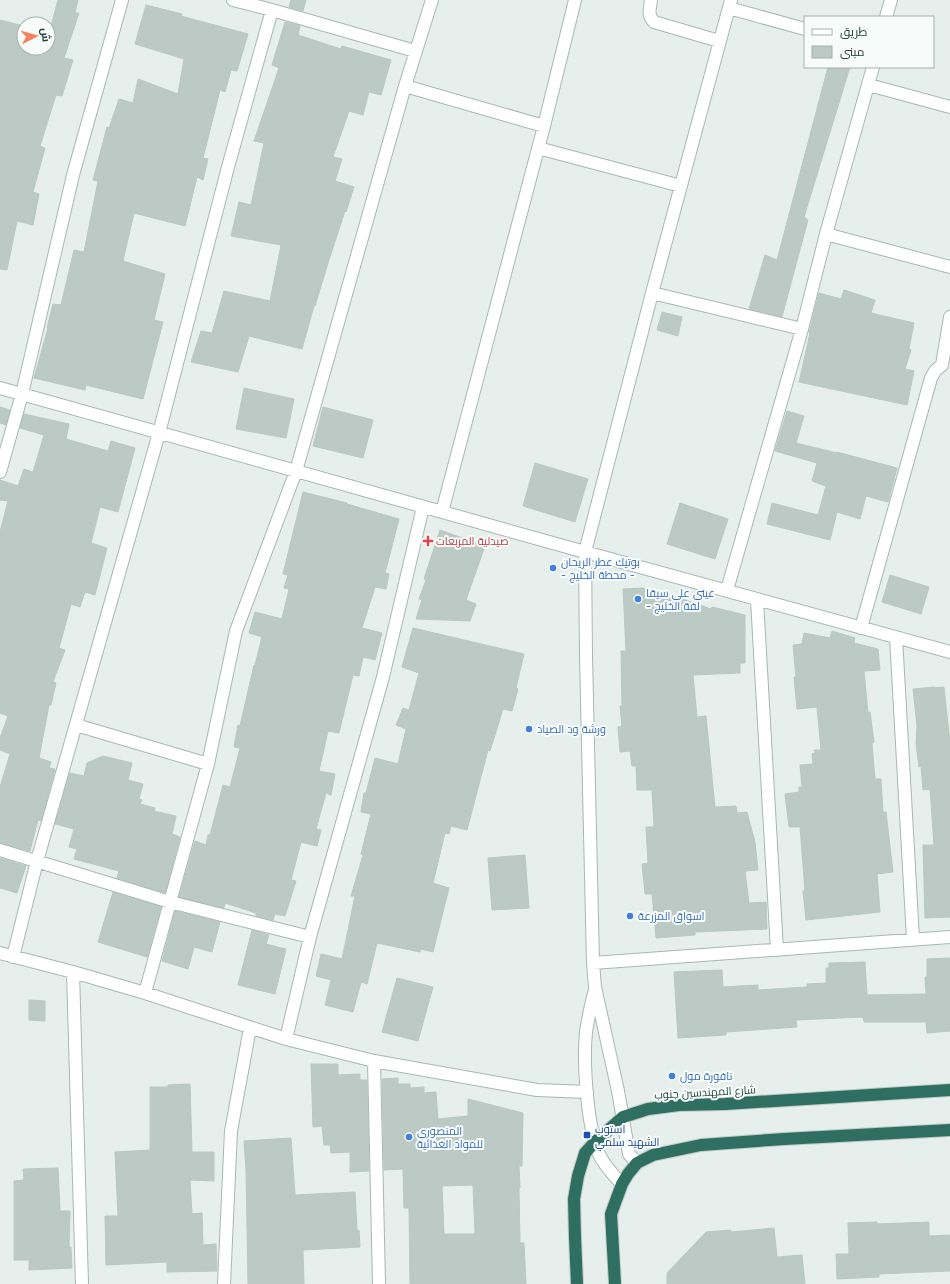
<svg xmlns="http://www.w3.org/2000/svg" width="950" height="1284" font-family="Inter,Cairo,sans-serif">
  <style>
    .building { fill: #bbcac4; stroke: #b8c9c2; fill-rule: evenodd }
    .lines { fill: none; stroke-linecap: round; stroke-linejoin: round }
    .minor-casing { stroke: #a8b8b2; stroke-width: 14 }
    .highway-casing { stroke: #c2cac8; stroke-width: 14 }
    .minor { stroke: #fff; stroke-width: 12 }
    .highway { stroke: #2f6f62; stroke-width: 12 }
    .health-dot { fill: #e0444e; stroke: #f7fbf9; stroke-width: 1.5 }
    .shop-dot { fill: #3f7fe0; stroke: #f7fbf9; stroke-width: 1.5 }
    .transit-dot { fill: #1a4fb4; stroke: #f7fbf9; stroke-width: 1.5 }
    .labels { text-anchor: middle; stroke-width: 4; stroke-linejoin: round; paint-order: stroke }
    .health-label { font-size: 11px; fill: #be3a42; stroke: #f7fbf9; text-anchor: start }
    .shop-label { font-size: 11px; fill: #366cbe; stroke: #f7fbf9; text-anchor: start }
    .street-label { font-size: 11px; fill: #24423a; stroke: #f7fbf9 }
    .transit-label { font-size: 11px; fill: #164399; stroke: #f7fbf9; text-anchor: start }
  </style>
  <rect width="100%" height="100%" fill="#e6efeb"/>
  <path class="building" d="M 58,0 L 78,0 L 75,13 L 79,13 L 64,58 L 73,60 L 62,96 L 56,95 L 40,146 L 45,148 L 33,192 L 39,194 L 33,225 L 17,221 L 7,270 L 0,269 L 0,20 L 24,26 L 24,48 L 48,48 L 48,32 L 49,33 Z
    M 291,0 L 306,0 L 303,11 L 289,7 Z
    M 146,5 L 182,14 L 181,16 L 248,34 L 237,71 L 231,70 L 225,92 L 220,90 L 203,158 L 208,159 L 203,180 L 197,177 L 185,226 L 134,213 L 123,261 L 165,274 L 154,320 L 163,322 L 143,399 L 86,385 L 85,390 L 34,378 L 48,328 L 47,328 L 53,304 L 61,305 L 74,250 L 84,252 L 98,181 L 93,180 L 107,127 L 109,128 L 119,99 L 133,103 L 138,79 L 178,94 L 184,59 L 135,44 Z
    M 285,22 L 300,26 L 298,35 L 341,49 L 342,46 L 391,60 L 381,95 L 369,92 L 363,115 L 349,111 L 333,157 L 342,159 L 335,181 L 354,187 L 346,212 L 345,211 L 328,263 L 315,306 L 314,306 L 302,349 L 249,336 L 238,372 L 191,362 L 201,331 L 212,333 L 224,291 L 270,301 L 281,245 L 231,236 L 239,202 L 251,205 L 264,143 L 254,141 L 279,68 L 272,65 Z
    M 828,67 L 850,67 L 804,217 L 808,220 L 782,317 L 749,309 L 765,255 L 777,260 Z
    M 844,290 L 875,300 L 871,313 L 914,323 L 909,349 L 911,350 L 905,369 L 914,371 L 907,405 L 799,382 L 810,333 L 809,333 L 819,293 L 841,299 Z
    M 662,312 L 682,317 L 678,336 L 657,330 Z
    M 244,388 L 294,399 L 286,438 L 236,429 Z
    M 0,407 L 10,410 L 6,425 L 0,423 Z
    M 323,407 L 373,420 L 363,458 L 313,446 Z
    M 787,411 L 804,416 L 796,443 L 837,453 L 837,452 L 897,468 L 888,502 L 866,496 L 860,519 L 837,512 L 830,540 L 767,524 L 772,503 L 818,515 L 826,486 L 812,481 L 817,463 L 775,451 Z
    M 24,414 L 69,424 L 66,439 L 108,451 L 111,441 L 135,448 L 118,512 L 100,507 L 91,543 L 107,548 L 95,595 L 85,592 L 80,607 L 71,604 L 59,648 L 65,650 L 53,682 L 56,683 L 51,705 L 49,705 L 39,758 L 51,762 L 49,768 L 55,769 L 41,821 L 38,820 L 30,851 L 0,843 L 0,787 L 10,754 L 0,750 L 0,738 L 8,716 L 0,713 L 0,532 L 8,501 L 0,500 L 0,480 L 18,486 L 24,469 L 33,472 L 44,435 L 20,428 Z
    M 535,463 L 588,479 L 575,522 L 523,506 Z
    M 303,492 L 347,503 L 347,504 L 399,519 L 385,573 L 389,574 L 386,589 L 375,587 L 362,628 L 382,633 L 375,660 L 363,657 L 359,676 L 353,675 L 339,733 L 328,731 L 319,771 L 335,774 L 331,795 L 326,793 L 316,829 L 321,830 L 317,846 L 301,842 L 291,880 L 296,881 L 285,916 L 275,914 L 273,920 L 256,916 L 256,913 L 225,903 L 224,908 L 179,897 L 195,841 L 206,845 L 208,835 L 210,835 L 223,785 L 230,787 L 240,748 L 234,747 L 238,725 L 240,726 L 254,665 L 255,665 L 262,637 L 249,633 L 255,612 L 282,619 L 289,589 L 284,588 L 288,575 L 283,574 Z
    M 680,503 L 728,519 L 715,559 L 667,544 Z
    M 440,530 L 485,546 L 466,600 L 476,604 L 470,621 L 416,619 L 422,600 L 419,599 L 426,580 L 424,579 Z
    M 890,575 L 929,587 L 921,614 L 882,602 Z
    M 643,588 L 680,598 L 711,609 L 712,607 L 745,615 L 745,663 L 740,663 L 740,673 L 693,675 L 697,717 L 706,716 L 715,807 L 736,806 L 737,813 L 747,812 L 755,842 L 758,870 L 745,871 L 749,903 L 766,902 L 767,929 L 695,932 L 695,935 L 656,938 L 652,894 L 645,894 L 642,864 L 648,863 L 646,827 L 654,827 L 652,790 L 637,790 L 636,766 L 632,766 L 630,751 L 620,752 L 618,727 L 622,726 L 620,706 L 622,706 L 621,651 L 626,651 L 623,589 Z
    M 413,628 L 524,654 L 516,688 L 518,689 L 512,711 L 503,709 L 490,751 L 488,750 L 467,830 L 451,826 L 449,834 L 445,833 L 433,883 L 449,888 L 433,952 L 421,949 L 420,952 L 377,943 L 367,984 L 361,982 L 353,1012 L 325,1005 L 331,980 L 316,976 L 321,954 L 342,959 L 355,896 L 351,896 L 363,855 L 361,854 L 371,814 L 361,812 L 364,793 L 366,793 L 375,758 L 398,764 L 406,729 L 396,725 L 403,708 L 409,710 L 419,673 L 402,667 Z
    M 832,631 L 855,638 L 854,643 L 878,649 L 880,670 L 864,671 L 868,713 L 870,712 L 874,742 L 872,743 L 875,779 L 881,779 L 883,812 L 886,812 L 893,872 L 877,874 L 880,912 L 806,920 L 803,891 L 805,891 L 800,827 L 789,827 L 785,794 L 799,792 L 799,787 L 802,787 L 800,765 L 813,764 L 812,754 L 815,753 L 814,750 L 821,750 L 817,707 L 797,709 L 794,677 L 796,677 L 793,645 L 802,644 L 804,633 L 830,638 Z
    M 935,687 L 935,688 L 944,687 L 950,743 L 950,917 L 925,918 L 923,845 L 934,845 L 930,789 L 923,790 L 921,766 L 919,767 L 916,744 L 917,726 L 913,689 Z
    M 103,756 L 132,763 L 128,780 L 143,784 L 139,799 L 142,800 L 140,804 L 155,808 L 154,811 L 176,816 L 172,834 L 180,837 L 165,893 L 117,878 L 119,871 L 74,859 L 77,849 L 69,847 L 74,829 L 55,824 L 70,773 L 84,776 L 87,763 Z
    M 525,855 L 529,908 L 492,910 L 488,858 Z
    M 0,858 L 26,866 L 17,893 L 0,888 Z
    M 113,892 L 161,907 L 147,957 L 98,942 Z
    M 175,911 L 220,922 L 212,952 L 194,947 L 188,969 L 162,961 Z
    M 252,930 L 269,935 L 266,944 L 286,949 L 275,994 L 238,985 Z
    M 950,958 L 950,1031 L 927,1033 L 926,1022 L 864,1022 L 863,1017 L 796,1020 L 797,1027 L 726,1032 L 726,1035 L 678,1038 L 674,972 L 722,970 L 723,987 L 758,985 L 758,990 L 807,987 L 807,984 L 826,983 L 826,968 L 829,968 L 829,963 L 865,962 L 867,995 L 926,994 L 925,977 L 927,977 L 927,959 Z
    M 397,978 L 433,987 L 418,1041 L 382,1032 Z
    M 29,1000 L 45,1001 L 45,1021 L 29,1020 Z
    M 311,1064 L 338,1064 L 338,1075 L 360,1074 L 360,1080 L 367,1080 L 369,1171 L 350,1172 L 350,1152 L 331,1153 L 330,1145 L 324,1145 L 322,1126 L 313,1127 Z
    M 398,1078 L 398,1084 L 410,1084 L 410,1088 L 424,1087 L 424,1093 L 436,1092 L 438,1119 L 468,1116 L 468,1099 L 523,1113 L 522,1166 L 519,1166 L 520,1188 L 519,1188 L 520,1243 L 524,1243 L 526,1284 L 410,1284 L 409,1208 L 404,1208 L 403,1169 L 384,1170 L 382,1079 ZM 473,1185 L 475,1234 L 444,1234 L 442,1186 Z
    M 190,1084 L 192,1152 L 214,1152 L 214,1181 L 190,1180 L 192,1214 L 202,1213 L 203,1245 L 216,1244 L 217,1271 L 167,1272 L 167,1262 L 106,1265 L 105,1216 L 118,1216 L 115,1152 L 150,1150 L 150,1087 L 168,1087 L 168,1085 Z
    M 291,1138 L 295,1195 L 355,1192 L 357,1230 L 359,1230 L 360,1247 L 303,1250 L 304,1284 L 248,1284 L 246,1170 L 244,1141 Z
    M 58,1168 L 60,1211 L 70,1211 L 69,1247 L 71,1247 L 72,1268 L 29,1270 L 29,1260 L 14,1260 L 14,1181 L 24,1180 L 23,1169 Z
    M 877,1222 L 877,1224 L 929,1222 L 929,1236 L 950,1235 L 950,1271 L 879,1274 L 879,1277 L 837,1279 L 836,1254 L 849,1254 L 848,1223 Z
    M 774,1228 L 777,1257 L 802,1255 L 805,1284 L 667,1284 L 667,1273 L 706,1232 L 731,1230 L 731,1232 Z"/>
  <g class="lines">
    <g class="minor-casing">
      <path id="minor" d="M 233,0 L 272,10 L 415,51
        M 651,0 C 650,9 647,15 654,22 L 719,41
        M 729,8 L 805,29
        M 886,17 L 891,0
        M 869,85 L 950,107
        M 405,86 L 544,126
        M 538,148 L 681,186
        M 826,234 L 950,267
        M 652,293 L 802,329
        M 0,388 L 585,552 L 950,652
        M 0,472 L 22,394 L 73,175 L 122,0
        M 442,512 L 544,126 L 575,0
        M 727,590 L 802,329 L 826,234 L 873,67
        M 757,600 L 777,950
        M 861,628 L 931,378 L 935,371 L 942,365 L 950,317
        M 896,637 L 913,939
        M 76,725 L 208,764
        M 0,850 L 170,902 L 310,937
        M 0,953 L 73,972 L 145,993 L 286,1039 L 374,1061 L 537,1090 L 587,1092
        M 13,957 L 37,861 L 159,433 L 228,167 L 272,10
        M 593,963 L 950,937
        M 73,972 L 82,1284
        M 145,993 L 208,764 L 236,631 L 296,471 L 405,86 L 432,0
        M 594,993 C 591,1005 588,1019 586,1032 C 583,1062 587,1132 601,1158 C 607,1168 614,1176 622,1184
        M 286,1039 L 310,937 L 383,677 L 423,507
        M 374,1061 L 379,1284
        M 637,1163 L 629,1154 L 618,1091 L 595,987 L 593,963 L 586,656 L 585,552 L 652,293 L 731,0
        M 224,1284 L 231,1131 L 250,1028"/>
    </g>
    <g class="highway-casing">
      <path id="highway" d="M 577,1284 L 575,1237 L 574,1199 L 578,1176 L 585,1153 L 595,1142 L 623,1117 L 648,1109 L 679,1105 L 725,1104 L 950,1090
        M 615,1284 L 611,1214 L 622,1184 L 628,1174 L 637,1163 L 653,1155 L 701,1145 L 784,1139 L 950,1130"/>
    </g>
    <use href="#minor" class="minor"/>
    <use href="#highway" class="highway"/>
  </g>
  <path class="health-dot" d="M426 535h4v4h4v4h-4v4h-4v-4h-4v-4h4z"/>
  <g class="shop-dot">
    <circle cx="553" cy="568" r="4"/>
    <circle cx="638" cy="599" r="4"/>
    <circle cx="529" cy="729" r="4"/>
    <circle cx="630" cy="916" r="4"/>
    <circle cx="672" cy="1076" r="4"/>
    <circle cx="409" cy="1137" r="4"/>
  </g>
  <rect class="transit-dot" x="583" y="1131" width="8" height="8" rx="2"/>
  <g class="labels">
    <g class="health-label">
      <text x="436" y="545">صيدلية المربعات</text>
    </g>
    <g class="shop-label">
      <text x="561" y="566">بوتيك عطر الريحان<tspan x="561" dy="13">- محطة الخليج -</tspan></text>
      <text x="646" y="597">عيني على سيقا<tspan x="646" dy="13">- لفة الخليج</tspan></text>
      <text x="537" y="733">ورشة ود الصياد</text>
      <text x="638" y="920">اسواق المزرعة</text>
      <text x="680" y="1080">نافورة مول</text>
      <text x="417" y="1135">المنصوري<tspan x="417" dy="13">للمواد الغذائية</tspan></text>
    </g>
    <g class="street-label">
      <text transform="translate(705 1092) rotate(-3)" y="4">شارع المهندسين جنوب</text>
    </g>
    <g class="transit-label">
      <text x="595" y="1133">استوب<tspan x="595" dy="13">الشهيد سلمي</tspan></text>
    </g>
  </g>
  <rect x="804" y="16" width="130" height="52" fill="#f7fbf9" stroke="#a3b1ad"/>
  <rect x="812" y="29" width="20" height="6" fill="#ffffff" stroke="#a3b1ad"/>
  <text x="840" y="36" font-size="12" fill="#24423a">طريق</text>
  <rect x="812" y="46" width="20" height="12" fill="#bbcac4" stroke="#a3b1ad"/>
  <text x="840" y="56" font-size="12" fill="#24423a">مبنى</text>
  <g transform="translate(36 36) rotate(84)"><circle r="19" fill="#f7fbf9" stroke="#a3b1ad"/>
  <path d="M0-3L7 15L0 10L-7 15Z" fill="#f4845f"/>
  <text y="-6" font-size="11" font-weight="bold" text-anchor="middle" fill="#24423a">ش</text>
  </g>
</svg>
